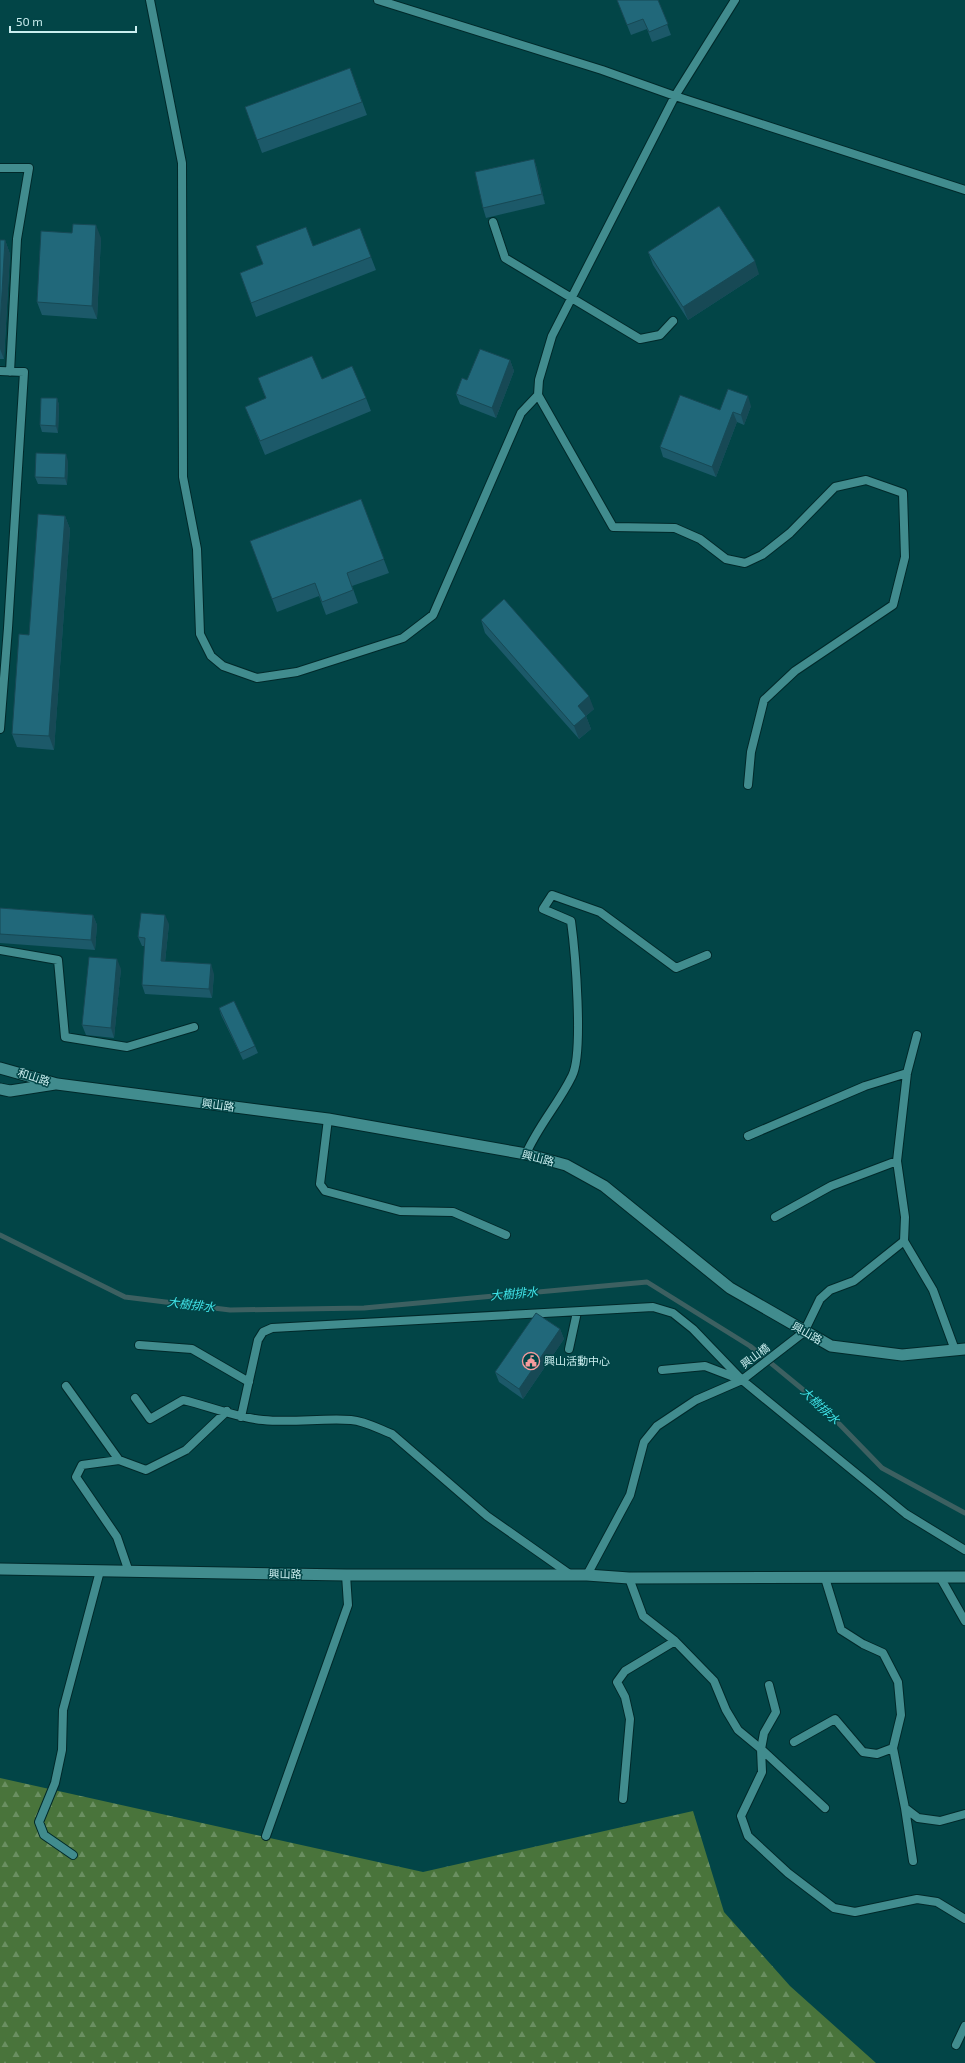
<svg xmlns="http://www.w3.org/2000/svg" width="965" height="2063" font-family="'Exo 2','Noto Sans TC',sans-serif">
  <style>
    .forest { fill: url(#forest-firs) }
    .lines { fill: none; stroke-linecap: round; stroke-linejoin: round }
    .stream { stroke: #3d6061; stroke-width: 5 }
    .service-casing { stroke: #00292a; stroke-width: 10 }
    .minor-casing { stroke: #00292a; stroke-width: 13 }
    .secondary-casing { stroke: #00292a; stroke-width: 13 }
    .service { stroke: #418c8e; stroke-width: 8 }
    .minor { stroke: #418c8e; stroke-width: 11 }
    .secondary { stroke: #418c8e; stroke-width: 11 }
    .wall { fill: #1c5969 }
    .shaded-wall { fill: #174955 }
    .building { fill: #21687a; stroke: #174955 }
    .labels { text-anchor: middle; stroke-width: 3; stroke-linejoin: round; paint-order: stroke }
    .street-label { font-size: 11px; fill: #caeeef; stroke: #024547 }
    .poi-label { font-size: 11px; fill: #caeeef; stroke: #024547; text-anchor: start }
    .water-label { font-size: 12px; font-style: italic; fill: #40e2e7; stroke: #024547 }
  </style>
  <defs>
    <pattern id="forest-firs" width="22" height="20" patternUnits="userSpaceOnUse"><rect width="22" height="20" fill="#49743b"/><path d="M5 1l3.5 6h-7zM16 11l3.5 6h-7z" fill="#6a8f61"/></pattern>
  </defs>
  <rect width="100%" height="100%" fill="#024547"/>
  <path class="forest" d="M 0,1778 L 423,1872 L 693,1811 L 724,1912 L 790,1986 L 876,2063 L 0,2063 Z"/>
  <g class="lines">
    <path class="stream" d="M 0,1235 L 125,1297 L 230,1310 L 364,1308 L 647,1282 L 750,1346 L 818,1402 L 882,1468 L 965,1513"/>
    <g class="service-casing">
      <path id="service" d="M 150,0 L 182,163 L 183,477 L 197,549 L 200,634 L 211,656 L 223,666 L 257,678 L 297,672 L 403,638 L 433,615 L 521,413 L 538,395
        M 378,0 L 602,70 L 675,96 L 965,190
        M 735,0 L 675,96 L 552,336 L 539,380 L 538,395 L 613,527 L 675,528 L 700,539 L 726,559 L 745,563 L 762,555 L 790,533 L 835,487 L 866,480 L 903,493 L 905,557 L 893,605 L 795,671 L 764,700 L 751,752 L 748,785
        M 0,168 L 29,168 L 17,239 L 10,372
        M 493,222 L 505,258 L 640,339 L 660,335 L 673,321
        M 0,371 L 24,372 L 8,628 L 0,729
        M 0,950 L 58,960 L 65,1037 L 127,1047 L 194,1027
        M 917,1035 L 907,1073 L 897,1161 L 905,1217 L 904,1241 L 933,1290 L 955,1350
        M 328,1119 L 320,1184 L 325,1191 L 400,1211 L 453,1212 L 506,1235
        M 748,1136 L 865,1086 L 907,1073
        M 526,1154 C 538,1126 559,1103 572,1076 C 584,1053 575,950 571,921 L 543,909 L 552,895 L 600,912 L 676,968 L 707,955
        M 775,1217 L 831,1186 L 897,1161
        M 139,1345 L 192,1349 L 249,1382
        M 569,1349 L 577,1312
        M 662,1370 L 705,1366 L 739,1379
        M 66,1386 L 119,1460
        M 135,1398 L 150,1419 L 183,1400 C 209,1406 237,1418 263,1420 C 292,1423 322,1418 351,1420 C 365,1421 379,1429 392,1434 L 487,1516 L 571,1575
        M 241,1417 L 258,1340 L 263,1332 L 272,1328 L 653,1307 L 673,1313 L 693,1329 L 742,1380 L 906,1514 L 965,1550
        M 129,1572 L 117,1537 L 76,1477 L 82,1465 L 119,1460 L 146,1470 L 186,1450 L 227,1411
        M 587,1575 L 630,1495 L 644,1442 L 657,1426 L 696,1400 L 742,1380 L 804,1332 L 820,1299 L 830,1290 L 854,1281 L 904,1241
        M 940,1577 L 965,1621
        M 629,1578 L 643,1616 L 675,1641 L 714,1681 L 726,1710 L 738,1730 L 761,1749 L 825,1808
        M 825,1578 L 841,1630 L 863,1644 L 883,1653 L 898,1682 L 901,1715 L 893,1748
        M 769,1685 L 776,1712 L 764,1733 L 761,1749 L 762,1772 L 741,1816 L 748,1836 L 788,1873 L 834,1908 L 855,1912 L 917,1899 L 937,1902 L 965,1919
        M 794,1742 L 835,1719 L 863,1752 L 877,1754 L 893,1748 L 905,1808 L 918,1818 L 940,1821 L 965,1814
        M 623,1799 L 630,1719 L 625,1697 L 617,1682 L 625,1671 L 675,1641
        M 905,1808 L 913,1861
        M 266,1836 L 348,1605 L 346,1575
        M 73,1855 L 44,1835 L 39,1822 L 55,1783 L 62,1750 L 63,1710 L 100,1571
        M 956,2045 L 965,2026"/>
    </g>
    <g class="minor-casing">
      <path id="minor" d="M 0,1569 L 346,1575 L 587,1575 L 629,1578 L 965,1577"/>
    </g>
    <g class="secondary-casing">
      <path id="secondary" d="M 0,1068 L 57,1084 L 328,1119 L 526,1154 L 566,1165 L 604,1186 L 730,1288 L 831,1346 L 902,1355 L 965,1349
        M 0,1089 L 10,1091 L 55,1084"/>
    </g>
    <use href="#service" class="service"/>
    <use href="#minor" class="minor"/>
    <use href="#secondary" class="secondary"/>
  </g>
  <path class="wall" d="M 617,0 L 658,0 L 671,35 L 652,42 L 647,29 L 631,35 Z
    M 350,68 L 367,115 L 262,153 L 245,107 Z
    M 534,159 L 537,169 L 545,204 L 486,218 L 483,208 Z
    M 101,238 L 97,319 L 42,315 L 37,302 Z
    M 0,240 L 5,240 L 10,254 L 4,359 L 0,359 Z
    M 256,246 L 313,246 L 371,257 L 376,270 L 256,317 L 240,273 L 263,264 Z
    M 648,252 L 759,274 L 688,320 L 653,265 Z
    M 510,360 L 514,371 L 496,418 L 460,404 L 456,394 L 467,380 Z
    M 258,378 L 322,379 L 366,398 L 371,411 L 265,455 L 245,407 L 266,399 Z
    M 57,398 L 59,405 L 58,433 L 42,432 L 40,425 Z
    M 751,406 L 744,425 L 737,422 L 716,477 L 663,457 L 660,447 L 720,410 Z
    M 68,461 L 67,485 L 38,484 L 35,477 Z
    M 361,499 L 389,573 L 352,586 L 358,603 L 326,615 L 319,596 L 277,612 L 250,541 Z
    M 65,516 L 70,529 L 54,750 L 17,747 L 12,734 L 29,635 Z
    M 481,620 L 594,709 L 586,716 L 591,729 L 579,739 L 485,633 Z
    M 0,908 L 93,915 L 97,925 L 95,950 L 0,943 Z
    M 169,924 L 165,962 L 214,974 L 212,998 L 145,994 L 142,985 L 145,946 L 142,946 L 138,937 Z
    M 121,969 L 114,1038 L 86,1035 L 82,1025 Z
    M 219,1008 L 255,1046 L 258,1053 L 243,1060 L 221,1015 Z
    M 560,1329 L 564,1339 L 523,1399 L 499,1382 L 495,1372 Z"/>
  <path class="shaded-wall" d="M 534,159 L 537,169 L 545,204 L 542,194 Z
    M 96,225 L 101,238 L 97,319 L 92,306 Z
    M 5,240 L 10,254 L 4,359 L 0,349 L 0,328 Z
    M 755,261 L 759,274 L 688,320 L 683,307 Z
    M 510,360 L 514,371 L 496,418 L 492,408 Z
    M 748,396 L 751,406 L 744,425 L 741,415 Z
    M 57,398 L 59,405 L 58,433 L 56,426 Z
    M 733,412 L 737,422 L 716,477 L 712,467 Z
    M 66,454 L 68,461 L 67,485 L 65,478 Z
    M 65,516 L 70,529 L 54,750 L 49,736 Z
    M 589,696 L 594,709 L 586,716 L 591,729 L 579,739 L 574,726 L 578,706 Z
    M 93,915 L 97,925 L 95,950 L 91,940 Z
    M 165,915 L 169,924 L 164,971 L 161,961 Z
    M 117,959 L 121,969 L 114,1038 L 111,1028 Z
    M 211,964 L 214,974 L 212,998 L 209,989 Z
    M 560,1329 L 564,1339 L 523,1399 L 519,1389 Z"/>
  <path class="building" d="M 617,0 L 658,0 L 668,24 L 649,32 L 643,19 L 627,25 Z
    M 350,68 L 362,102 L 257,140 L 245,107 Z
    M 534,159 L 542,194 L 483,208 L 475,172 Z
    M 719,206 L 755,261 L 683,307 L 648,252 Z
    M 73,224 L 96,225 L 92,306 L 37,302 L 41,231 L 72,233 Z
    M 306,227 L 313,246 L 360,228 L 371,257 L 251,303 L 240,273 L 263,264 L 256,246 Z
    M 0,240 L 5,240 L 0,328 Z
    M 480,349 L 510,360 L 492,408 L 456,394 L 462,378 L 467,380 Z
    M 312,356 L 322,379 L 352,366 L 366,398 L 260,441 L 245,407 L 266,398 L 258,378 Z
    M 728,389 L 748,396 L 741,415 L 733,412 L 712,467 L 660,447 L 680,395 L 720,410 Z
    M 41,398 L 57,398 L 56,426 L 40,425 Z
    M 36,453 L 66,454 L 65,478 L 35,477 Z
    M 361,499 L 384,559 L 347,573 L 353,590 L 322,602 L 315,583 L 272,599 L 250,541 Z
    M 38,514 L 65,516 L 49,736 L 12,734 L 19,634 L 29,635 Z
    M 504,599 L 589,696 L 578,706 L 586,716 L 574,726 L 481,620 Z
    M 0,908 L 93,915 L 91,940 L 0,934 Z
    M 141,913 L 165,915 L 161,961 L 211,964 L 209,989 L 142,985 L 145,938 L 138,937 Z
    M 89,957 L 117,959 L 111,1028 L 82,1025 Z
    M 234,1001 L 255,1046 L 240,1053 L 219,1008 Z
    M 536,1313 L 560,1329 L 519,1389 L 495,1372 Z"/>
  <defs>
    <g id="civic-ring" transform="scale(0.9)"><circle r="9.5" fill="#024547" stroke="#f59b9d" stroke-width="1.5"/><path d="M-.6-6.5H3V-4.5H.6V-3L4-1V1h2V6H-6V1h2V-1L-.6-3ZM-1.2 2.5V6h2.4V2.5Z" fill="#f59b9d"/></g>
  </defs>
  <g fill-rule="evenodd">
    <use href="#civic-ring" x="531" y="1361"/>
  </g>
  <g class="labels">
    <g class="street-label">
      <text transform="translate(34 1077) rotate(18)" y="4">和山路</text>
      <text transform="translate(218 1105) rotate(7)" y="4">興山路</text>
      <text transform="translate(538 1158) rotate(14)" y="4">興山路</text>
      <text transform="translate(807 1333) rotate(29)" y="4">興山路</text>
      <text transform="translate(755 1356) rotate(-37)" y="4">興山橋</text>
      <text transform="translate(285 1574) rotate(1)" y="4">興山路</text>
    </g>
    <g class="poi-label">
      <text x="544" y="1365">興山活動中心</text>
    </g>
    <g class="water-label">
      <text transform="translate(514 1294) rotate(-5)" y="4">大樹排水</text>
      <text transform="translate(191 1305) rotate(7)" y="4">大樹排水</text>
      <text transform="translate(820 1406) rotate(43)" y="4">大樹排水</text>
    </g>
  </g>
  <path d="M10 26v6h126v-6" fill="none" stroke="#caeeef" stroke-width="2"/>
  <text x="16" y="26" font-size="12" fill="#caeeef" stroke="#024547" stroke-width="3" paint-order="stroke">50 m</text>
</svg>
